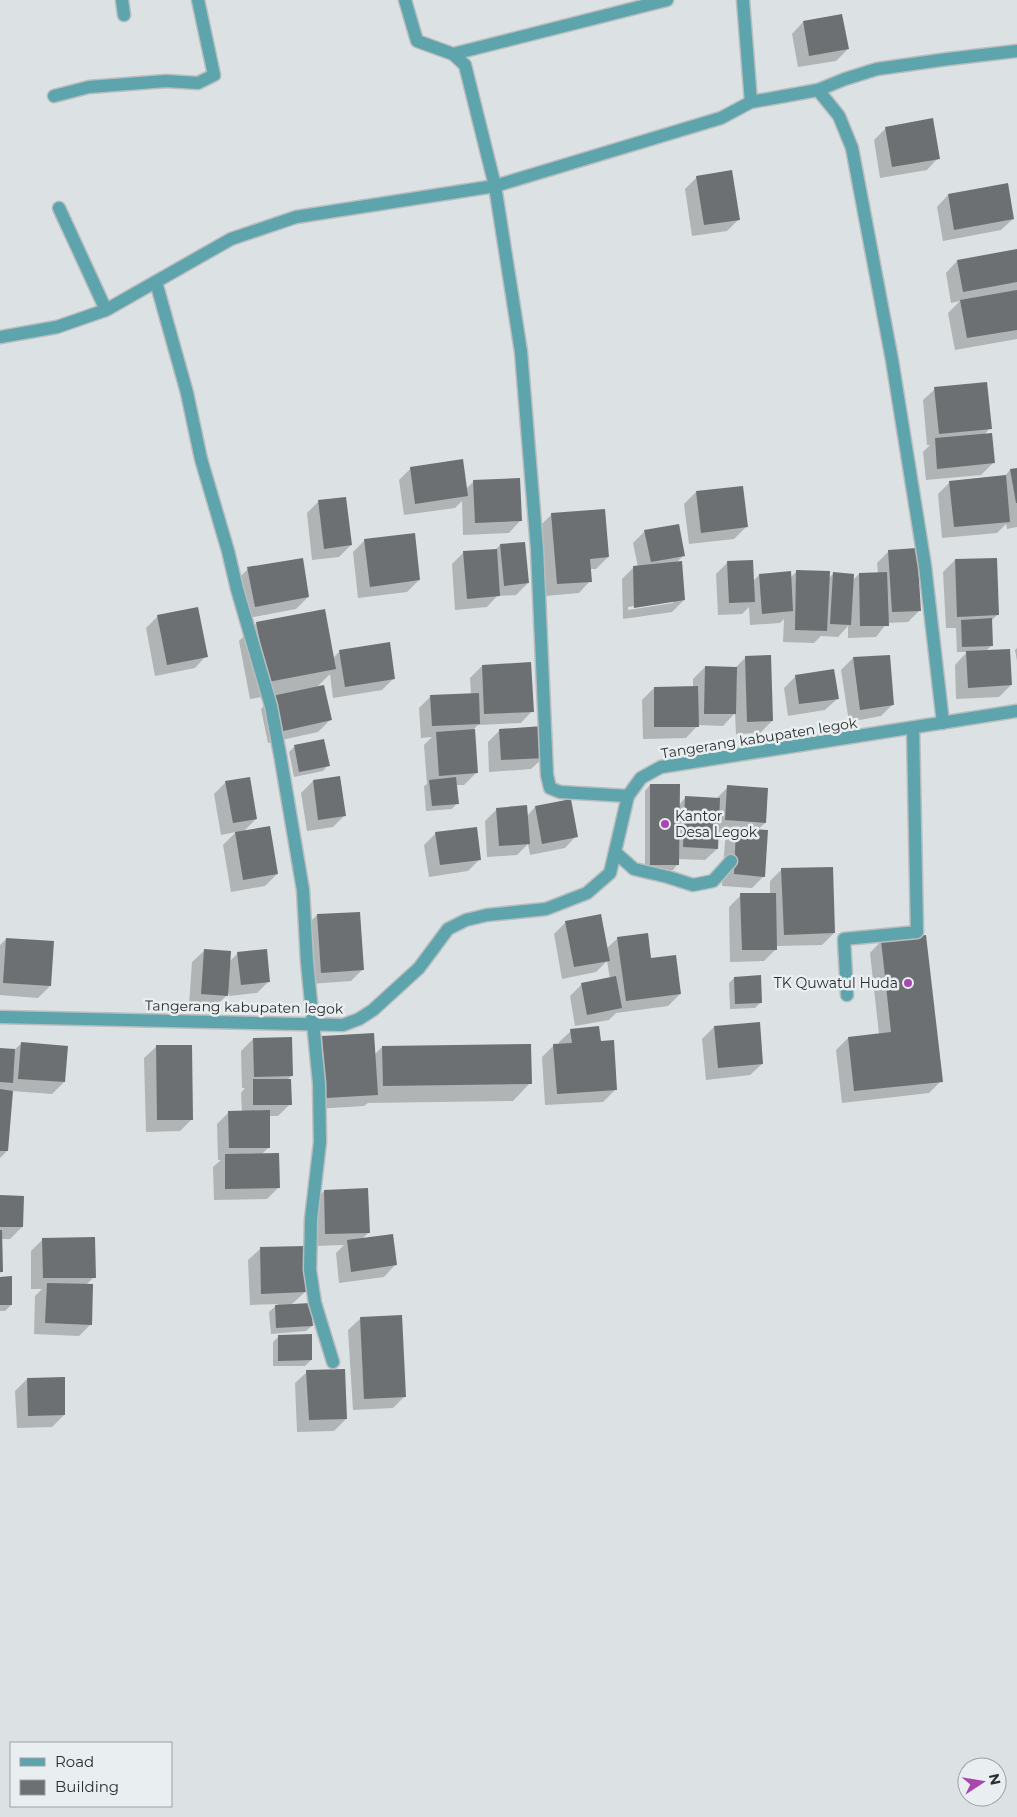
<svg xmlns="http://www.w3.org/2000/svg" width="1017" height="1817" font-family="Montserrat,sans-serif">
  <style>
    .shadow { fill: #0003; fill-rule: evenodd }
    .building { fill: #6d7073 }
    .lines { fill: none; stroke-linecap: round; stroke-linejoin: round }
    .lane-casing { stroke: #b9bdbf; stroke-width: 15 }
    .street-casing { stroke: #b9bdbf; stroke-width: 15 }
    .lane { stroke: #5da4ac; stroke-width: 12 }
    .street { stroke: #5da4ac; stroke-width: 12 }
    .poi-dot { fill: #a847af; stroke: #e9eef0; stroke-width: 2 }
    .labels { text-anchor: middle; stroke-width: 5; stroke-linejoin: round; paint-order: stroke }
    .street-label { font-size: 14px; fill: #2c2e2f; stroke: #e9eef0 }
    .poi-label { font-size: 14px; fill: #2c2e2f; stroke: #e9eef0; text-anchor: start }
  </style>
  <rect width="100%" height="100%" fill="#dce1e3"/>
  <path class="shadow" d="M 803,22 L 848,49 L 836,61 L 798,67 L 792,34 Z
    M 886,128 L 938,158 L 927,170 L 880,178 L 874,140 Z
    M 697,177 L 739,219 L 727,231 L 692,236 L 685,189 Z
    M 948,195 L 1013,219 L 1001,230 L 943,241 L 937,207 Z
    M 1017,251 L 1017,339 L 955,350 L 948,313 L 960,301 L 951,303 L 946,273 L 957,261 Z
    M 935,389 L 990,428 L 984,435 L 993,463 L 981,475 L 926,480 L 923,452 L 930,445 L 927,445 L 923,400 Z
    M 411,468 L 466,489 L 474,481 L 520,521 L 509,533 L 463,535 L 462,501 L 455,508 L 404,515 L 399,480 Z
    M 1017,469 L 1017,527 L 1007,529 L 1006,524 L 997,533 L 942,538 L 938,494 L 950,482 L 1004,477 L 1010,470 Z
    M 696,492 L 746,527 L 734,539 L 689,544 L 684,504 Z
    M 318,502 L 351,545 L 339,557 L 312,560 L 307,513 Z
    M 552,514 L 608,557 L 596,569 L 590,569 L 590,581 L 579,593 L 545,596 L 540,526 Z
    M 645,531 L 684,555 L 676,563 L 684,600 L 672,612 L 623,619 L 622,579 L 634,567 L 638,567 L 633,543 ZM 673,601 L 673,603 L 628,610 L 628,607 Z
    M 365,540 L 419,580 L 407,592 L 358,598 L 353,552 Z
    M 500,545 L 528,583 L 516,595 L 497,596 L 487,607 L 455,610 L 452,564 L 464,552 L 495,550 Z
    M 889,551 L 920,610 L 908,622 L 887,623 L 876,637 L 848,638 L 848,626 L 838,637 L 821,636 L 814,643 L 783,642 L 784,619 L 780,623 L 750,625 L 749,607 L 742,614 L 718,615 L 716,574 L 728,562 L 753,581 L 759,575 L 790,578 L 797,571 L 828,579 L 833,574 L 852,581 L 859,574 L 878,573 L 877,563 Z
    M 955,560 L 998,614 L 991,621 L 992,645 L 985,652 L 1011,685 L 999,697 L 956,699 L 955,665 L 967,652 L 957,652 L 956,628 L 946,628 L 943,572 Z
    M 248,569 L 308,597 L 296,609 L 243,619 L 236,581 Z
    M 158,616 L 206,656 L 195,668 L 155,676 L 146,628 Z
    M 257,623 L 333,658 L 340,651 L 394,678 L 382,690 L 333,698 L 330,674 L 316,688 L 330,720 L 318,732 L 268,743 L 261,709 L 275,695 L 250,699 L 239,641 Z
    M 1017,648 L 1017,661 L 1015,650 Z
    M 746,657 L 772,721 L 760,733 L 736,734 L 735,713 L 723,726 L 698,725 L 686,738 L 643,739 L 642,700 L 654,688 L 693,688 L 693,679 L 705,667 L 735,668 Z
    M 853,658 L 893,704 L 881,716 L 849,722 L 841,670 Z
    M 482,666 L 532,711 L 521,723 L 478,725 L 474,729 L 476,773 L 464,785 L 456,785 L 457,803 L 452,809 L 426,811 L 424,786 L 427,784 L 424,745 L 432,737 L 421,738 L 419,708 L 431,696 L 471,694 L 470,678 Z
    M 796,676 L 837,699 L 825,710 L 788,716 L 784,688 Z
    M 500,730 L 543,758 L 531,769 L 489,772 L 488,742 Z
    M 295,746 L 328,765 L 323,771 L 294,777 L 289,752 Z
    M 313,781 L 345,815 L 333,827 L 307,831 L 301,793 Z
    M 226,782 L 256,819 L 243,832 L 277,874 L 265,886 L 231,892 L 223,845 L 236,832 L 221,835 L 214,794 Z
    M 650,785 L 679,805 L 685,798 L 716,799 L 728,787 L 765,823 L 757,830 L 764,876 L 752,888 L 722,886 L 725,841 L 732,833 L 717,832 L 717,849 L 705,860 L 678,859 L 678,864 L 673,870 L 645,870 L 645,791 Z
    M 535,807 L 576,836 L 565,848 L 530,855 L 528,844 L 517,855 L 487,857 L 485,821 L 497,809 L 527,816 Z
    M 436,833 L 480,859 L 468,871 L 429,877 L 424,845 Z
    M 782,869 L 834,933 L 822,945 L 776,946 L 776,949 L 764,961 L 730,962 L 729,907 L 741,895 L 770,894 L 770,881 Z
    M 317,915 L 363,969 L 351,981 L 309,984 L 305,927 Z
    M 566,922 L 606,949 L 618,938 L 650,960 L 680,994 L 668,1006 L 616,1013 L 609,1020 L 575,1026 L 570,996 L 582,984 L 610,979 L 607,961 L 596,972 L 562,979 L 554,934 Z
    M 6,939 L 50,986 L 38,998 L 0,995 L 0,945 Z
    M 881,941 L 941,1081 L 929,1093 L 842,1103 L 836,1050 L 848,1038 L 879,1034 L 870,953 Z
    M 204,951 L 229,962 L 238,953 L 269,981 L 257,993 L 229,996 L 229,993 L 215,1007 L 189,1005 L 192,962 Z
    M 734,978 L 761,1002 L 755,1008 L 730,1009 L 729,983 Z
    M 714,1027 L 762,1064 L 750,1075 L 706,1080 L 702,1039 Z
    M 571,1031 L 600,1042 L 615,1090 L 603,1102 L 545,1105 L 542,1057 L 554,1045 L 559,1045 L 559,1042 Z
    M 323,1038 L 374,1055 L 382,1047 L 530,1083 L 513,1101 L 368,1103 L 364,1106 L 314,1109 L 311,1050 Z
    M 253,1039 L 291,1076 L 287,1080 L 290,1104 L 278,1116 L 268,1116 L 269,1147 L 262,1154 L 279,1187 L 267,1199 L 214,1200 L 213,1167 L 221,1160 L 218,1160 L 217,1124 L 229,1112 L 242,1112 L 241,1093 L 245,1088 L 242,1088 L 241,1051 Z
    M 21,1044 L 64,1082 L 52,1094 L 12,1091 L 7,1151 L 0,1158 L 0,1050 L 14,1050 Z
    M 156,1047 L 192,1119 L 180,1131 L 146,1132 L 144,1058 Z
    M 324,1191 L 369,1232 L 361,1240 L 395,1265 L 384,1277 L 339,1283 L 336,1253 L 344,1245 L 314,1246 L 312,1203 Z
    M 0,1196 L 22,1227 L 10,1239 L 1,1239 L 2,1271 L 0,1273 Z
    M 43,1239 L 94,1277 L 86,1285 L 91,1324 L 79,1336 L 34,1334 L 35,1296 L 42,1289 L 31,1289 L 31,1251 Z
    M 260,1249 L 305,1292 L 291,1305 L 312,1326 L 306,1331 L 271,1334 L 269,1312 L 278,1304 L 250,1305 L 248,1260 Z
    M 0,1278 L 11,1305 L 5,1311 L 0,1311 Z
    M 360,1319 L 405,1396 L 393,1408 L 353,1410 L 348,1330 Z
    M 279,1336 L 311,1360 L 305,1366 L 273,1366 L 273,1342 Z
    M 307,1372 L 346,1419 L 334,1431 L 297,1432 L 295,1383 Z
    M 27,1379 L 64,1415 L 52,1427 L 17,1428 L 15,1391 Z"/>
  <path class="building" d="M 842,14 L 849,49 L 809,56 L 803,21 Z
    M 933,118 L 940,159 L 892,167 L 885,127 Z
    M 732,170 L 740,220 L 704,225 L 696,176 Z
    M 1008,183 L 1014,219 L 954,230 L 948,194 Z
    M 1017,249 L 1017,282 L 963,292 L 957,260 Z
    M 1017,290 L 1017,330 L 967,338 L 960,300 Z
    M 987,382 L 992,429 L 939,434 L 934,387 Z
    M 992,433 L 995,463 L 937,469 L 935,438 Z
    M 463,459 L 468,496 L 415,504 L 410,467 Z
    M 1017,468 L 1017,503 L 1016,503 L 1010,469 Z
    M 1006,475 L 1010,522 L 954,527 L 949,481 Z
    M 520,478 L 522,521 L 475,523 L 473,480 Z
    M 743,486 L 748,527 L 701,533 L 696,491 Z
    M 346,497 L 352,545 L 324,549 L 318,500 Z
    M 605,509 L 609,557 L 590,559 L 592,582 L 557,584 L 551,513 Z
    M 679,524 L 685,556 L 651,562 L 644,530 Z
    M 415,533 L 420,580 L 370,587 L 364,539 Z
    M 525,542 L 529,583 L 504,586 L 500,544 Z
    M 917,548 L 921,611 L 892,612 L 888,550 Z
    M 497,549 L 500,596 L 467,599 L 463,551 Z
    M 303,558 L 309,597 L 255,607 L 247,567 Z
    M 997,558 L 999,615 L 957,617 L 955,559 Z
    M 753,560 L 755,602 L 729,603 L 727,561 Z
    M 682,561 L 685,600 L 634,608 L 633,566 Z
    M 796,570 L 830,571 L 827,631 L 795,630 Z
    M 791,571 L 793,611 L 762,614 L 759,574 Z
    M 833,572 L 854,574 L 851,625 L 830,624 Z
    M 887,572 L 889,626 L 860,626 L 859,573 Z
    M 198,607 L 208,657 L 167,665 L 157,615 Z
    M 325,609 L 336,669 L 268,682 L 256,622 Z
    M 992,618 L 993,646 L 962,647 L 961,620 Z
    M 390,642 L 395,679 L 345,687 L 339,650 Z
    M 1010,649 L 1012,685 L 968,688 L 966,651 Z
    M 771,655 L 773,721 L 747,722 L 745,656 Z
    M 890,655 L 894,705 L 860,710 L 853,657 Z
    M 531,662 L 534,712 L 484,714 L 482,665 Z
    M 705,666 L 737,667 L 736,714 L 704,714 Z
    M 834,669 L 839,699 L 799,704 L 795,675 Z
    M 324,685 L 332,720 L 279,732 L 272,696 Z
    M 698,686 L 699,727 L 654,727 L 654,687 Z
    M 479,693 L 480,724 L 432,726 L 430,695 Z
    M 543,726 L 545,758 L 501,760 L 499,729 Z
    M 475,729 L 478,773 L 439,776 L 436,732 Z
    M 324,739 L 330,766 L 299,772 L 294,745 Z
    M 340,776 L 346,816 L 318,820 L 313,780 Z
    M 250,777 L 257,819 L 233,823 L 225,781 Z
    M 456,777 L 459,804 L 432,806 L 429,780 Z
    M 650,784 L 680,784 L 679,865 L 650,865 Z
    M 727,785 L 768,788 L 766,823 L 725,820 Z
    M 685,796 L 720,798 L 718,849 L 683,847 Z
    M 571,799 L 578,837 L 542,844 L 535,806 Z
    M 527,805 L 530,844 L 499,846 L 496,808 Z
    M 270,826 L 278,874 L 243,880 L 235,832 Z
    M 477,827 L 481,860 L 440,865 L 435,832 Z
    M 736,828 L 768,830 L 765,877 L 734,874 Z
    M 833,867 L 835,933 L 784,935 L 781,868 Z
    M 740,893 L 776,893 L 777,950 L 742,950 Z
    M 360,912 L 364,970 L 321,973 L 317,914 Z
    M 601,914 L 610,961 L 574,967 L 565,921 Z
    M 648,933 L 651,958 L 676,955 L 681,994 L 626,1001 L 617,937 Z
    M 926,935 L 943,1082 L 854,1091 L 848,1037 L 891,1032 L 881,940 Z
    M 6,938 L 54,941 L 51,986 L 3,983 Z
    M 204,949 L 231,951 L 228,996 L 201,994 Z
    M 267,949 L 270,982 L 241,985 L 237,952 Z
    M 761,975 L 762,1003 L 735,1004 L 734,977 Z
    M 616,976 L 622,1008 L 587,1015 L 581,983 Z
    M 760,1022 L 763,1064 L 718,1068 L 714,1026 Z
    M 599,1026 L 601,1041 L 614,1040 L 617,1090 L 557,1094 L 553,1044 L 572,1043 L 570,1029 Z
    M 374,1033 L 378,1095 L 326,1098 L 322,1036 Z
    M 292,1037 L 293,1076 L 254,1077 L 253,1038 Z
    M 21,1042 L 68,1046 L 65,1082 L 18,1079 Z
    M 531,1044 L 532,1084 L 383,1086 L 382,1046 Z
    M 156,1045 L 192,1045 L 193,1120 L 157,1120 Z
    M 0,1048 L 15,1049 L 13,1083 L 0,1082 Z
    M 253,1079 L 291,1079 L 292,1105 L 253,1105 Z
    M 0,1089 L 13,1091 L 8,1151 L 0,1151 Z
    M 270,1110 L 270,1148 L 229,1148 L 228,1111 Z
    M 279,1153 L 280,1188 L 225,1189 L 225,1154 Z
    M 368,1188 L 370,1233 L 325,1234 L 324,1190 Z
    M 0,1195 L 24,1196 L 23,1227 L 0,1227 Z
    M 0,1230 L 2,1230 L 3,1272 L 0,1272 Z
    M 393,1234 L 397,1265 L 351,1272 L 347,1240 Z
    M 95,1237 L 96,1278 L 43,1278 L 42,1238 Z
    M 305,1246 L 306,1292 L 261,1294 L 260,1247 Z
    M 12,1276 L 12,1305 L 0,1305 L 0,1277 Z
    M 47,1283 L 93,1284 L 92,1325 L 45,1323 Z
    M 311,1303 L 313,1326 L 276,1328 L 275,1305 Z
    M 402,1315 L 406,1397 L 364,1399 L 360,1317 Z
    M 312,1334 L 312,1360 L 278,1361 L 278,1335 Z
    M 345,1369 L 347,1419 L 309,1420 L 306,1370 Z
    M 65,1377 L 65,1415 L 28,1416 L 27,1378 Z"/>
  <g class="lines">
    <g class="lane-casing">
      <path id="lane" d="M 847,995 L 844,939 L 917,932 L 913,728"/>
    </g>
    <g class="street-casing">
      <path id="street" d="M 122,0 L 124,15
        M 405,0 L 417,41 L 453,54 L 465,65 L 495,186 L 521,352 L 537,549 L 547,775 L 550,788 L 560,792 L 628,796
        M 743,0 L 751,102 L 818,90 L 845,79 L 877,69 L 948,59 L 1017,51
        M 453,54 L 667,0
        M 818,90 L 839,116 L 852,148 L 892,360 L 925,566 L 943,723
        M 54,96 L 89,87 L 166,81 L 198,83 L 214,75 L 198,0
        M 59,208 L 106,310
        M 156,282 L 187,393 L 201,459 L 228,551 L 237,589 L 271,706 L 281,760 L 303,890 L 307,962 L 319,1083 L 320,1142 L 311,1219 L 310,1270 L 315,1303 L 333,1362
        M 0,337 L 57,327 L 106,310 L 231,239 L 296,217 L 495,186 L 721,118 L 751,102
        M 615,852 L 634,869 L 668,877 L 693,885 L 713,881 L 731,861
        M 0,1017 L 343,1025 L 359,1019 L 373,1010 L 419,968 L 448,929 L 466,920 L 487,915 L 546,909 L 587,893 L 610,873 L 628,796 L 641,778 L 661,767 L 1017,711"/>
    </g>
    <use href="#lane" class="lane"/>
    <use href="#street" class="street"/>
  </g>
  <g class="poi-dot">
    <circle cx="665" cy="824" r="5"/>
    <circle cx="908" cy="983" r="5"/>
  </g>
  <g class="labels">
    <g class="street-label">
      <text transform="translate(759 738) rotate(-9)" y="5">Tangerang kabupaten legok</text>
      <text transform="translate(244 1007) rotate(1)" y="5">Tangerang kabupaten legok</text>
    </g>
    <g class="poi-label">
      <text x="675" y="821">Kantor<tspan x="675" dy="16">Desa Legok</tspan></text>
      <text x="898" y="988" text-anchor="end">TK Quwatul Huda</text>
    </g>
  </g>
  <rect x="10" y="1742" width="162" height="65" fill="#e9eef0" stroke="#9da1a3"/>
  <rect x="20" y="1758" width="25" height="8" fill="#5da4ac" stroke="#9da1a3"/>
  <text x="55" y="1767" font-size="15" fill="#2c2e2f">Road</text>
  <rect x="20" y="1780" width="25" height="15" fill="#6d7073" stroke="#9da1a3"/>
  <text x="55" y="1792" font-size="15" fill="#2c2e2f">Building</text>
  <g transform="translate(982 1782) rotate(78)"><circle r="24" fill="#e9eef0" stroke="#9da1a3"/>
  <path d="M0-4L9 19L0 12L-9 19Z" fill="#a847af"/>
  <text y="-8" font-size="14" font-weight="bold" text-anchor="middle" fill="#2c2e2f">N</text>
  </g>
</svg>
